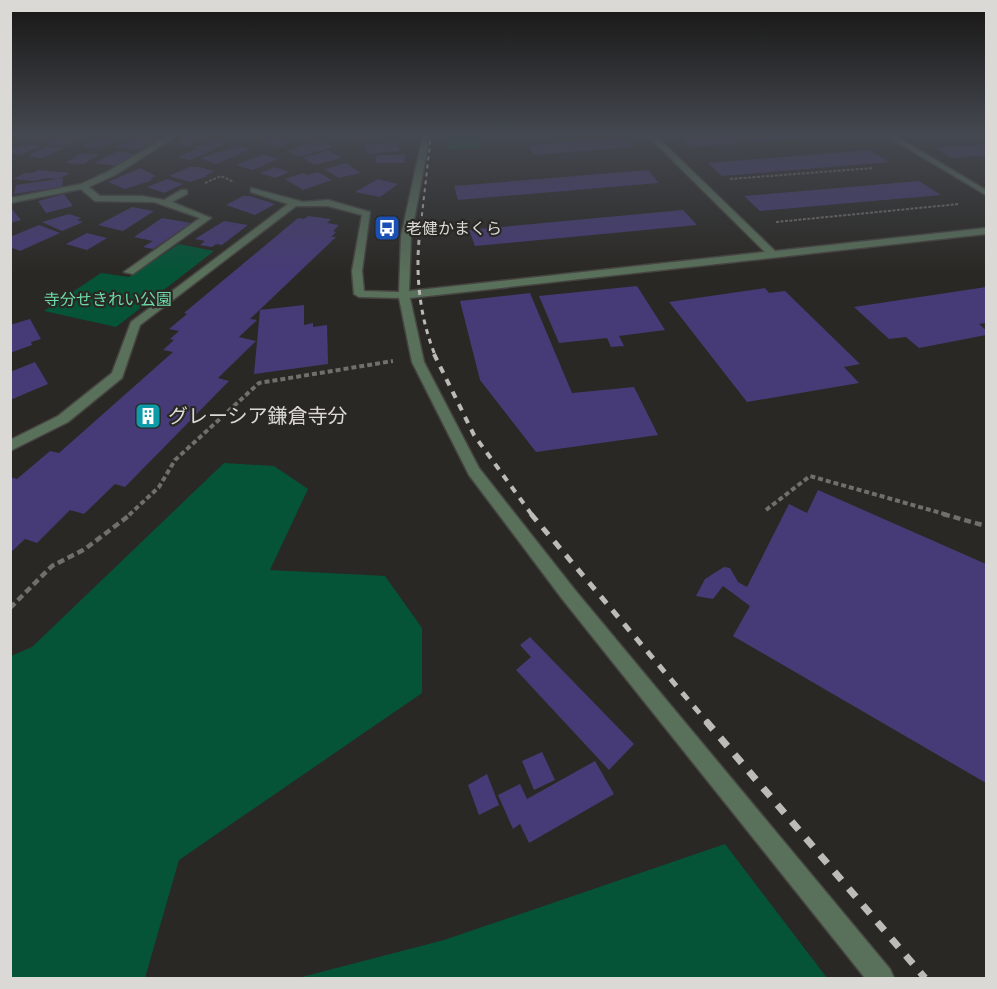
<svg xmlns="http://www.w3.org/2000/svg" width="997" height="989" font-family="'DejaVu Sans','Noto Sans JP',sans-serif">
  <style>
    .green { fill: #055438 }
    .building { fill: #463b76 }
    .lines { fill: none; stroke-linecap: round; stroke-linejoin: round }
    .minor-casing { stroke: #464440; stroke-width: 3 }
    .path-far2 { stroke: #716f6b; stroke-width: 2; stroke-dasharray: 3 1.5; stroke-linecap: butt }
    .path-far1 { stroke: #716f6b; stroke-width: 4; stroke-dasharray: 5 3; stroke-linecap: butt }
    .path { stroke: #716f6b; stroke-width: 4.5; stroke-dasharray: 7 4; stroke-linecap: butt }
    .minor { fill: #59705a; fill-rule: evenodd }
    .rail-far4 { stroke: #bcbbb7; stroke-width: 2; stroke-dasharray: 4 4; stroke-linecap: butt }
    .rail-far3 { stroke: #bcbbb7; stroke-width: 3; stroke-dasharray: 5 5; stroke-linecap: butt }
    .rail-far2 { stroke: #bcbbb7; stroke-width: 4; stroke-dasharray: 7 7; stroke-linecap: butt }
    .rail-far1 { stroke: #bcbbb7; stroke-width: 5; stroke-dasharray: 9 9; stroke-linecap: butt }
    .rail { stroke: #bcbbb7; stroke-width: 7; stroke-dasharray: 11 11; stroke-linecap: butt }
    .labels { text-anchor: middle; stroke-width: 4.5; stroke-linejoin: round; paint-order: stroke }
    .far-poi-label { font-size: 16px; fill: #dad9d5; stroke: #2a2824; text-anchor: start }
    .far-park-label { font-size: 16px; fill: #6cdba7; stroke: #2a2824 }
    .poi-label { font-size: 20px; fill: #dad9d5; stroke: #2a2824; text-anchor: start }
  </style>
  <rect width="100%" height="100%" fill="#2a2824"/>
  <path class="green" d="M 449,135 L 477,135 L 479,148 L 448,150 Z
    M 179,244 L 214,251 L 116,327 L 44,311 L 101,273 L 129,277 Z
    M 224,463 L 274,466 L 308,489 L 270,570 L 385,576 L 422,628 L 422,693 L 179,860 L 145,978 L 11,978 L 11,656 L 32,647 Z
    M 725,844 L 827,978 L 298,978 L 444,940 Z"/>
  <path class="building" d="M 36,135 L 57,135 L 57,136 L 37,143 L 24,140 Z
    M 64,135 L 83,140 L 64,147 L 57,146 L 61,145 L 58,144 L 53,146 L 43,143 Z
    M 107,135 L 127,136 L 95,149 L 82,146 Z
    M 140,135 L 163,138 L 137,150 L 117,147 Z
    M 186,135 L 206,135 L 191,146 L 177,145 L 181,142 L 176,142 Z
    M 273,135 L 274,135 L 292,141 L 280,148 L 258,142 Z
    M 307,135 L 326,135 L 312,142 L 300,139 Z
    M 350,135 L 382,135 L 383,137 L 352,144 L 344,137 Z
    M 691,135 L 819,135 L 819,137 L 691,147 L 679,136 Z
    M 624,138 L 633,147 L 534,155 L 529,145 Z
    M 215,139 L 229,142 L 208,152 L 193,148 Z
    M 320,140 L 333,147 L 298,157 L 287,151 Z
    M 397,142 L 400,151 L 367,154 L 365,145 Z
    M 25,144 L 42,146 L 20,155 L 10,154 L 10,151 Z
    M 986,144 L 986,155 L 952,158 L 937,148 Z
    M 47,146 L 64,148 L 43,158 L 28,156 Z
    M 239,146 L 251,149 L 216,164 L 200,158 Z
    M 196,149 L 208,153 L 190,160 L 178,157 Z
    M 328,150 L 342,158 L 314,165 L 303,158 Z
    M 870,150 L 889,162 L 722,176 L 708,163 Z
    M 118,151 L 138,155 L 117,166 L 94,163 Z
    M 81,153 L 88,154 L 99,154 L 84,164 L 66,163 Z
    M 263,154 L 278,159 L 253,170 L 236,165 Z
    M 377,155 L 405,155 L 404,163 L 375,163 Z
    M 347,163 L 360,173 L 339,178 L 324,169 Z
    M 189,167 L 198,167 L 214,171 L 205,176 L 208,176 L 190,182 L 169,176 Z
    M 274,167 L 289,172 L 275,178 L 260,173 Z
    M 140,168 L 156,176 L 150,179 L 153,180 L 125,189 L 108,182 Z
    M 38,170 L 70,173 L 59,179 L 63,178 L 62,187 L 14,194 L 16,185 L 58,179 L 47,178 L 34,181 L 13,179 L 25,173 L 32,173 Z
    M 648,170 L 659,183 L 458,200 L 454,186 Z
    M 318,172 L 332,180 L 303,190 L 285,179 L 303,173 L 307,175 Z
    M 167,179 L 183,184 L 164,193 L 147,187 Z
    M 378,179 L 398,184 L 380,197 L 355,192 Z
    M 919,181 L 941,195 L 760,211 L 744,196 Z
    M 64,194 L 73,206 L 46,213 L 38,201 Z
    M 243,196 L 250,196 L 275,204 L 255,215 L 226,205 Z
    M 132,207 L 154,211 L 123,231 L 98,225 Z
    M 10,209 L 12,209 L 21,220 L 10,223 Z
    M 683,210 L 697,225 L 475,246 L 469,230 Z
    M 69,214 L 81,218 L 77,220 L 83,222 L 62,231 L 42,222 Z
    M 308,216 L 331,219 L 327,223 L 339,225 L 333,231 L 336,232 L 331,237 L 336,237 L 250,319 L 257,320 L 239,337 L 256,341 L 218,378 L 229,381 L 125,487 L 115,484 L 84,514 L 70,510 L 37,543 L 25,539 L 10,553 L 10,477 L 17,479 L 50,451 L 59,453 L 173,352 L 163,350 L 174,340 L 170,339 L 179,331 L 169,329 L 187,314 L 184,313 L 298,218 L 304,219 Z
    M 162,218 L 191,223 L 153,249 L 143,247 L 153,241 L 134,237 Z
    M 224,221 L 248,225 L 222,245 L 216,244 L 212,247 L 200,245 L 205,241 L 195,239 Z
    M 39,225 L 60,233 L 20,251 L 10,247 L 10,237 Z
    M 87,233 L 107,238 L 87,250 L 66,244 Z
    M 637,286 L 665,330 L 619,336 L 624,346 L 611,347 L 607,338 L 559,343 L 539,296 Z
    M 986,287 L 986,323 L 979,324 L 986,330 L 986,335 L 919,348 L 906,337 L 889,339 L 854,307 Z
    M 765,288 L 769,293 L 785,291 L 860,364 L 844,367 L 859,383 L 747,402 L 669,302 Z
    M 530,293 L 572,393 L 634,387 L 658,435 L 536,452 L 480,380 L 460,301 Z
    M 304,305 L 304,325 L 313,323 L 313,327 L 327,325 L 328,364 L 254,374 L 260,310 Z
    M 30,319 L 41,339 L 31,342 L 32,345 L 10,353 L 10,325 Z
    M 35,362 L 48,384 L 10,400 L 10,372 Z
    M 818,490 L 986,564 L 986,783 L 733,636 L 750,606 L 723,586 L 713,599 L 696,596 L 705,579 L 724,567 L 730,568 L 738,582 L 747,587 L 789,504 L 807,513 Z
    M 530,637 L 634,744 L 609,770 L 516,670 L 531,657 L 520,645 Z
    M 542,752 L 555,780 L 534,790 L 522,761 Z
    M 595,761 L 614,794 L 529,843 L 520,824 L 513,829 L 498,795 L 520,784 L 527,799 Z
    M 487,774 L 499,805 L 479,815 L 468,785 Z"/>
  <g class="lines">
    <g class="minor-casing">
      <path id="minor" d="M 169,135 L 178,135 L 115,175 L 89,187 L 100,196 L 142,196 L 164,200 L 181,190 L 187,190 L 187,194 L 172,202 L 211,218 L 133,274 L 124,272 L 200,218 L 154,202 L 95,201 L 81,189 L 10,203 L 10,198 L 81,184 L 109,171 Z
        M 423,135 L 430,135 L 411,236 L 409,291 L 765,252 L 647,135 L 655,135 L 775,251 L 986,228 L 986,234 L 410,298 L 424,362 L 479,468 L 575,590 L 890,969 L 894,978 L 865,978 L 563,600 L 469,475 L 412,362 L 399,298 L 359,297 L 354,294 L 352,271 L 362,215 L 328,206 L 296,206 L 140,325 L 122,378 L 68,422 L 10,451 L 10,440 L 58,416 L 112,373 L 131,322 L 288,204 L 251,192 L 251,188 L 303,202 L 328,200 L 370,212 L 362,271 L 364,291 L 399,292 L 401,236 Z
        M 521,135 L 553,135 L 550,137 Z
        M 885,135 L 894,135 L 986,190 L 986,195 Z"/>
    </g>
    <path class="path-far2" d="M 730,179 L 873,168
      M 205,183 L 221,176 L 234,182
      M 776,222 L 959,204"/>
    <path class="path-far1" d="M 766,510 L 810,476 L 948,515
      M 129,515 L 159,487 L 175,460 L 259,383 L 393,361"/>
    <path class="path" d="M 943,514 L 986,526
      M 10,608 L 52,566 L 85,549 L 131,514"/>
    <use href="#minor" class="minor"/>
    <path class="rail-far4" d="M 420,232 L 431,135"/>
    <path class="rail-far3" d="M 420,230 C 415,273 419,315 435,355"/>
    <path class="rail-far2" d="M 434,354 L 474,435 L 532,515"/>
    <path class="rail-far1" d="M 531,514 L 707,722"/>
    <path class="rail" d="M 706,721 L 925,978"/>
  </g>
  <linearGradient id="sky" x2="0" y2="1"><stop stop-color="#171614"/><stop offset="0.49" stop-color="#444850"/><stop offset="1" stop-color="#444850" stop-opacity="0"/></linearGradient>
  <rect width="997" height="274" fill="url(#sky)"/>
  <defs>
    <g id="bus-square" transform="scale(1.35)"><rect x="-9" y="-9" width="18" height="18" rx="4" fill="#1a4fb4" stroke="#2a2824"/><path d="M-5-6H5V4H4V6H2V4H-2V6H-4V4H-5ZM-3.5-4V0h7V-4ZM-3.5 1.2v1.5H-2V1.2ZM2 1.2v1.5H3.5V1.2Z" fill="#fff"/></g>
    <g id="building-square" transform="scale(1.35)"><rect x="-9" y="-9" width="18" height="18" rx="4" fill="#0f9aa8" stroke="#2a2824"/><path d="M-4-6H4V6H1V3H-1V6H-4ZM-2.5-4.3h1.7v1.8h-1.7ZM.8-4.3h1.7v1.8H.8ZM-2.5-1h1.7V.8h-1.7ZM.8-1h1.7V.8H.8Z" fill="#fff"/></g>
  </defs>
  <g fill-rule="evenodd">
    <use href="#bus-square" x="387" y="228"/>
    <use href="#building-square" x="148" y="416"/>
  </g>
  <g class="labels">
    <g class="far-poi-label">
      <text x="406" y="234">老健かまくら</text>
    </g>
    <g class="far-park-label">
      <text x="108" y="305">寺分せきれい公園</text>
    </g>
    <g class="poi-label">
      <text x="168" y="423">グレーシア鎌倉寺分</text>
    </g>
  </g>
  <rect width="997" height="989" fill="none" stroke="#dad9d5" stroke-width="24"/>
</svg>
